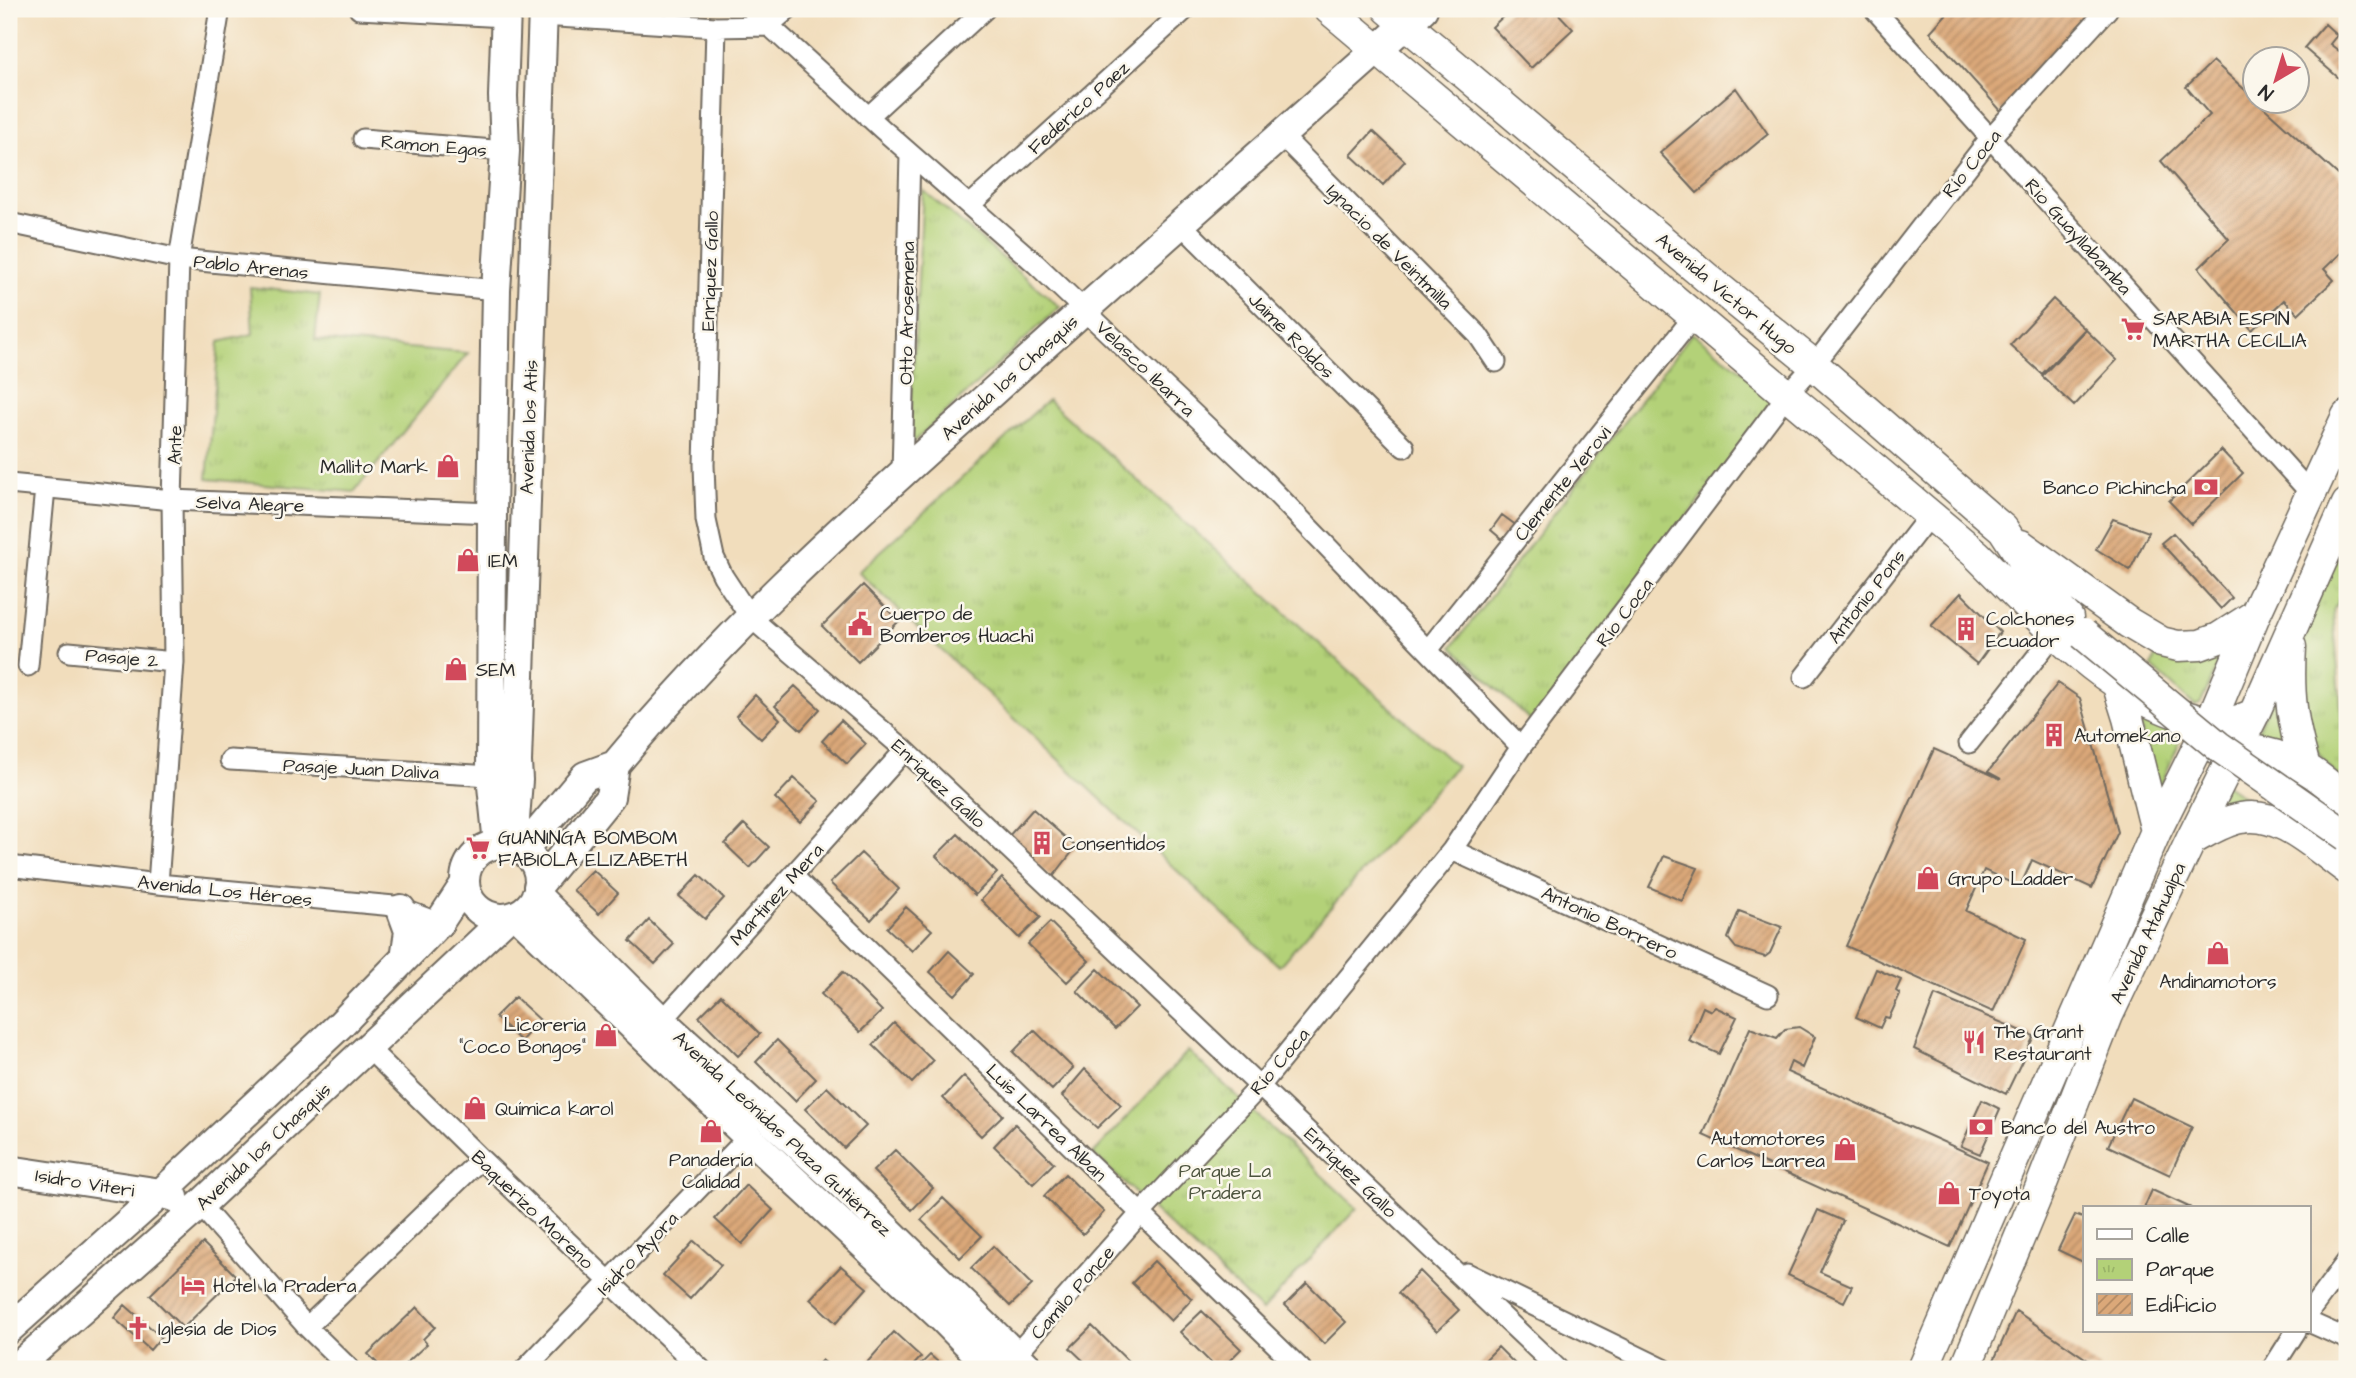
<svg xmlns="http://www.w3.org/2000/svg" width="2356" height="1378" font-family="'Architects Daughter',sans-serif">
  <style>
    .park { fill: url(#park-tufts); stroke: #6f7e52; stroke-width: 2 }
    .building { fill: url(#building-hatch) }
    .lines { fill: none; stroke-linecap: round; stroke-linejoin: round }
    .street-casing { stroke: #70695e; stroke-width: 23 }
    .secondary-casing { stroke: #70695e; stroke-width: 32 }
    .primary-casing { stroke: #70695e; stroke-width: 33 }
    .street { stroke: #fff; stroke-width: 19 }
    .secondary { stroke: #fff; stroke-width: 28 }
    .primary { stroke: #fff; stroke-width: 30 }
    .primary-bridge-casing { stroke: #70695e; stroke-width: 33; stroke-linecap: butt }
    .primary-bridge { stroke: #fff; stroke-width: 30 }
    .labels { text-anchor: middle; stroke-width: 5; stroke-linejoin: round; paint-order: stroke }
    .street-label { font-size: 19px; fill: #2b2b2b; stroke: #fbf7ec }
    .poi-label { font-size: 19px; fill: #2b2b2b; stroke: #fbf7ec; text-anchor: start }
    .park-label { font-size: 19px; fill: #4d543e; stroke: #fbf7ec }
  </style>
  <defs>
    <pattern id="park-tufts" width="24" height="20" patternUnits="userSpaceOnUse" patternTransform="scale(1.75)"><rect width="24" height="20" fill="#b3d178"/><path d="M3 7l-1-3M5 7V3M7 7l1-3M15 17l-1-3M17 17v-4M19 17l1-3" fill="none" stroke="#9ab468"/></pattern>
    <pattern id="building-hatch" width="6" height="6" patternUnits="userSpaceOnUse" patternTransform="scale(1.75)"><rect width="6" height="6" fill="#dba879"/><path d="M-1 1l2-2M0 6l6-6M5 7l2-2" fill="none" stroke="#b28963"/></pattern>
  </defs>
  <rect width="100%" height="100%" fill="#fbf7ec"/>
  <filter id="ink" filterUnits="userSpaceOnUse"><feTurbulence type="fractalNoise" baseFrequency=".0143" numOctaves="2"/><feDisplacementMap in="SourceGraphic" scale="14" xChannelSelector="R" yChannelSelector="G"/><feConvolveMatrix kernelMatrix="1 2 1 2 8 2 1 2 1" color-interpolation-filters="sRGB"/></filter>
  <filter id="wash" filterUnits="userSpaceOnUse"><feTurbulence type="fractalNoise" baseFrequency=".00686" numOctaves="4" result="noise"/><feDisplacementMap in="SourceGraphic" scale="28" xChannelSelector="R" yChannelSelector="G"/><feGaussianBlur stdDeviation="1.57" result="paint"/><feColorMatrix in="noise" values="0 0 0 0 0 0 0 0 0 0 0 0 0 0 0 0 0 1.4 0 .05"/><feComposite in="paint" operator="in"/></filter>
  <g filter="url(#wash)">
    <rect width="100%" height="100%" fill="#f1ddbc"/>
    <path class="park" d="M 923,190 L 1060,307 L 909,446 Z
      M 250,287 L 320,295 L 315,340 L 468,353 L 354,492 L 207,479 L 219,342 L 253,334 Z
      M 1692,333 L 1777,397 L 1533,723 L 1452,647 Z
      M 1048,400 L 1456,766 L 1279,966 L 858,572 Z
      M 2347,538 L 2347,584 L 2333,611 L 2343,733 L 2347,740 L 2347,788 L 2319,754 L 2302,710 L 2298,665 L 2309,618 Z
      M 2156,653 L 2221,659 L 2201,703 L 2195,706 L 2152,667 Z
      M 2272,698 L 2282,700 L 2289,745 L 2255,735 Z
      M 2137,705 L 2180,741 L 2154,801 Z
      M 2225,784 L 2252,803 L 2213,812 Z
      M 1188,1051 L 1357,1208 L 1262,1311 L 1093,1154 Z"/>
    <g id="blocks">
      <path class="building" d="M 1511,9 L 1554,9 L 1573,29 L 1531,68 L 1492,27 Z
        M 1951,9 L 2096,9 L 2002,112 L 1930,32 Z
        M 2325,24 L 2337,35 L 2330,44 L 2339,51 L 2347,42 L 2347,85 L 2304,48 Z
        M 2213,61 L 2254,98 L 2254,102 L 2258,102 L 2347,183 L 2347,247 L 2324,269 L 2334,280 L 2298,314 L 2284,300 L 2252,330 L 2199,268 L 2229,239 L 2161,161 L 2210,115 L 2186,87 Z
        M 1736,88 L 1768,134 L 1697,193 L 1660,153 Z
        M 1373,131 L 1405,161 L 1383,185 L 1351,155 Z
        M 2053,299 L 2085,329 L 2042,374 L 2010,345 Z
        M 2086,330 L 2117,360 L 2074,406 L 2042,376 Z
        M 2221,450 L 2243,473 L 2191,524 L 2169,501 Z
        M 1502,515 L 1517,526 L 1505,542 L 1491,530 Z
        M 2113,519 L 2149,532 L 2130,570 L 2096,549 Z
        M 2173,533 L 2232,598 L 2221,609 L 2161,543 Z
        M 863,585 L 899,621 L 858,662 L 822,626 Z
        M 1961,593 L 2000,632 L 1977,664 L 1931,626 Z
        M 2058,683 L 2080,698 L 2118,832 L 2092,888 L 2032,860 L 2020,887 L 1984,870 L 1966,911 L 2026,939 L 1993,1012 L 1846,946 L 1934,749 L 2001,779 L 1988,772 Z
        M 795,686 L 820,709 L 801,730 L 775,706 Z
        M 755,695 L 780,719 L 761,739 L 736,716 Z
        M 841,720 L 866,744 L 847,764 L 822,741 Z
        M 794,778 L 820,801 L 800,822 L 775,798 Z
        M 1033,809 L 1076,847 L 1052,878 L 1007,838 Z
        M 744,824 L 769,847 L 750,868 L 725,844 Z
        M 958,834 L 997,873 L 975,895 L 936,856 Z
        M 861,853 L 899,889 L 871,920 L 830,883 Z
        M 1664,856 L 1698,868 L 1682,901 L 1649,887 Z
        M 593,870 L 618,893 L 599,914 L 573,890 Z
        M 699,875 L 724,898 L 705,919 L 679,896 Z
        M 1002,878 L 1041,917 L 1019,938 L 981,900 Z
        M 906,907 L 932,930 L 912,951 L 887,928 Z
        M 1739,911 L 1782,927 L 1770,953 L 1765,957 L 1736,948 L 1728,938 Z
        M 649,920 L 674,944 L 655,964 L 630,941 Z
        M 1050,922 L 1089,961 L 1067,982 L 1028,944 Z
        M 949,951 L 974,974 L 955,995 L 930,972 Z
        M 1098,969 L 1137,1007 L 1115,1029 L 1077,991 Z
        M 1876,969 L 1901,980 L 1896,991 L 1900,994 L 1889,1018 L 1885,1017 L 1880,1028 L 1856,1017 Z
        M 843,972 L 882,1011 L 860,1032 L 821,994 Z
        M 721,995 L 760,1034 L 738,1056 L 699,1017 Z
        M 1935,995 L 2034,1036 L 2006,1094 L 1914,1049 Z
        M 515,997 L 540,1020 L 521,1041 L 495,1017 Z
        M 1703,1007 L 1711,1011 L 1715,1007 L 1737,1017 L 1719,1054 L 1689,1041 Z
        M 894,1023 L 933,1061 L 912,1083 L 873,1045 Z
        M 1799,1027 L 1815,1037 L 1802,1068 L 1791,1062 L 1787,1072 L 1988,1162 L 1950,1247 L 1703,1135 L 1750,1028 L 1777,1038 L 1785,1029 Z
        M 1034,1030 L 1073,1068 L 1052,1090 L 1013,1052 Z
        M 777,1040 L 816,1079 L 795,1101 L 756,1062 Z
        M 1085,1069 L 1121,1105 L 1097,1128 L 1062,1096 Z
        M 964,1076 L 1003,1115 L 981,1136 L 943,1098 Z
        M 827,1087 L 866,1126 L 844,1148 L 805,1109 Z
        M 2131,1098 L 2192,1127 L 2170,1175 L 2108,1146 Z
        M 1982,1100 L 2000,1109 L 1980,1154 L 1961,1146 Z
        M 1015,1124 L 1054,1163 L 1033,1184 L 994,1146 Z
        M 895,1150 L 933,1188 L 912,1210 L 873,1171 Z
        M 1065,1174 L 1104,1212 L 1083,1234 L 1044,1196 Z
        M 746,1185 L 773,1210 L 742,1244 L 715,1219 Z
        M 2152,1190 L 2191,1208 L 2144,1208 Z
        M 943,1198 L 982,1236 L 960,1258 L 921,1220 Z
        M 1818,1210 L 1843,1221 L 1820,1272 L 1852,1286 L 1844,1302 L 1788,1275 Z
        M 2075,1215 L 2085,1219 L 2085,1263 L 2058,1250 Z
        M 694,1241 L 721,1265 L 690,1299 L 663,1275 Z
        M 203,1243 L 236,1276 L 183,1328 L 150,1295 Z
        M 993,1246 L 1032,1285 L 1010,1306 L 971,1268 Z
        M 1154,1261 L 1192,1299 L 1171,1321 L 1132,1283 Z
        M 841,1266 L 867,1288 L 836,1323 L 810,1299 Z
        M 1420,1271 L 1459,1310 L 1437,1331 L 1398,1293 Z
        M 1307,1283 L 1346,1322 L 1324,1344 L 1285,1305 Z
        M 125,1305 L 161,1337 L 150,1350 L 114,1318 Z
        M 417,1307 L 435,1327 L 423,1339 L 427,1344 L 400,1369 L 383,1369 L 368,1354 Z
        M 1202,1311 L 1241,1349 L 1221,1369 L 1217,1369 L 1180,1332 Z
        M 2016,1311 L 2101,1369 L 1990,1369 Z
        M 1092,1326 L 1131,1364 L 1126,1369 L 1092,1369 L 1070,1348 Z
        M 894,1332 L 921,1357 L 910,1369 L 866,1369 L 863,1367 Z
        M 1498,1347 L 1520,1369 L 1476,1369 Z
        M 930,1355 L 946,1369 L 916,1369 Z
        M 822,1360 L 833,1369 L 813,1369 Z"/>
    </g>
  </g>
  <g filter="url(#ink)">
    <use href="#blocks" fill-opacity="0" stroke="#70695e" stroke-width="2"/>
    <g class="lines">
      <g class="street-casing">
        <path id="street" d="M 359,9 L 505,17
          M 751,9 L 882,129 L 1036,264 L 1263,480 L 1521,747
          M 1874,9 L 2312,495
          M 542,16 L 716,27 L 768,26 L 788,9
          M 716,27 L 704,465 L 706,520 L 714,557 L 723,576 L 750,617 L 905,750 L 1558,1369
          M 868,117 L 985,9
          M 1280,134 L 1478,335 L 1496,362
          M 363,139 L 505,151
          M 970,205 L 1186,9
          M 9,223 L 179,259 L 496,290
          M 1180,223 L 1404,447
          M 902,473 L 910,154
          M 9,484 L 172,500 L 492,513
          M 1428,650 L 1695,315
          M 69,652 L 174,662
          M 28,666 L 45,488
          M 1804,677 L 1929,516
          M 1969,743 L 2056,632
          M 230,760 L 491,776
          M 1452,850 L 1768,995
          M 9,866 L 158,884 L 394,906 L 439,923
          M 793,876 L 1301,1369
          M 158,884 L 174,662 L 172,500 L 179,259 L 220,9
          M 654,1030 L 905,750
          M 367,1047 L 481,1159 L 701,1369
          M 200,1205 L 307,1327 L 350,1369
          M 1467,1273 L 1664,1369
          M 2309,1312 L 2347,1261
          M 2309,1322 L 2347,1339
          M 307,1327 L 481,1159
          M 525,1369 L 748,1137
          M 1003,1369 L 1140,1214 L 1261,1085 L 1452,850 L 1521,747 L 1787,395 L 1814,365 L 1990,138 L 2108,9
          M 2272,1369 L 2296,1331"/>
      </g>
      <g class="secondary-casing">
        <path id="secondary" d="M 498,844 L 491,776 L 492,513 L 496,290 L 505,151 L 503,96 L 506,9
          M465 881a37 37 0 1 1 74 0a37 37 0 1 1-74 0Z
          M 513,846 L 518,780 L 517,762 L 543,9
          M 523,850 L 585,776 L 615,765
          M 538,886 L 610,797 L 615,765 C 720,638 843,526 966,416 C 1117,279 1271,145 1423,9
          M 536,895 L 662,1021 L 841,1184 L 1030,1369
          M 401,909 L 409,931 L 405,958
          M 517,915 L 748,1137 L 942,1318 L 992,1369
          M 9,1170 L 161,1193 L 174,1197
          M 9,1329 L 161,1193 L 340,1025 L 439,923 L 464,885
          M 15,1369 L 200,1205 L 506,918"/>
      </g>
      <g class="primary-casing">
        <path id="primary" d="M 1329,9 L 1976,554 C 2039,616 2103,695 2192,718 C 2202,721 2212,724 2223,724 C 2234,723 2244,718 2254,714
          M 1388,9 L 1707,278 L 1814,365 L 1990,518 L 2003,529 L 2046,595 L 2068,618
          M 2021,545 L 2129,623 L 2161,642 L 2178,646 L 2200,645 L 2219,638 L 2255,615
          M 2291,647 C 2288,695 2292,721 2305,767
          M 2118,686 L 2128,718 L 2156,831
          M 2218,749 C 2247,747 2278,753 2303,767 C 2319,775 2333,789 2347,800
          M 2191,840 C 2207,832 2223,821 2241,818 C 2280,810 2317,848 2347,869
          M 1923,1369 L 2156,831 L 2210,723 L 2255,615 L 2347,416
          M 1965,1369 L 2043,1181 L 2108,1015 L 2191,840 L 2254,714 L 2347,504"/>
      </g>
      <use href="#street" class="street"/>
      <use href="#secondary" class="secondary"/>
      <use href="#primary" class="primary"/>
      <g class="primary-bridge-casing">
        <path id="primary-bridge" d="M 2083,634 L 2218,746 L 2347,836"/>
      </g>
      <use href="#primary-bridge" class="primary-bridge"/>
    </g>
  </g>
  <defs>
    <g id="supermarket-bare" transform="scale(1.89)"><path d="M-6-5.5h2.5l.6 2H6L4.5 2H-2.5L-4.4-4H-6ZM-1.5 3.2a1.3 1.3 0 1 0 .1 0ZM3 3.2a1.3 1.3 0 1 0 .1 0Z" fill="#d1495b" stroke="#fbf7ec" stroke-width="2.5" paint-order="stroke"/></g>
    <g id="shop-bare" transform="scale(1.89)"><path d="M-5-2.5h2.3a2.7 3.5 0 0 1 5.4 0H5L5.5 6h-11ZM-1.5-2.5h3a1.5 2.3 0 0 0-3 0Z" fill="#d1495b" stroke="#fbf7ec" stroke-width="2.5" paint-order="stroke"/></g>
    <g id="bank-bare" transform="scale(1.89)"><path d="M-6-4H6V4H-6ZM0-2.3a2.3 2.3 0 1 0 0 4.6a2.3 2.3 0 1 0 0-4.6Z" fill="#d1495b" stroke="#fbf7ec" stroke-width="2.5" paint-order="stroke"/></g>
    <g id="civic-bare" transform="scale(1.89)"><path d="M-.6-6.5H3V-4.5H.6V-3L4-1V1h2V6H-6V1h2V-1L-.6-3ZM-1.2 2.5V6h2.4V2.5Z" fill="#d1495b" stroke="#fbf7ec" stroke-width="2.5" paint-order="stroke"/></g>
    <g id="building-bare" transform="scale(1.89)"><path d="M-4-6H4V6H1V3H-1V6H-4ZM-2.5-4.3h1.7v1.8h-1.7ZM.8-4.3h1.7v1.8H.8ZM-2.5-1h1.7V.8h-1.7ZM.8-1h1.7V.8H.8Z" fill="#d1495b" stroke="#fbf7ec" stroke-width="2.5" paint-order="stroke"/></g>
    <g id="restaurant-bare" transform="scale(1.89)"><path d="M-5-6h1v4h1v-4h1v4h1v-4h1v5L-1.5 .5V6h-2V.5L-5-1ZM5-6V6H3V1.5H1.5Q1.5-4 5-6Z" fill="#d1495b" stroke="#fbf7ec" stroke-width="2.5" paint-order="stroke"/></g>
    <g id="hotel-bare" transform="scale(1.89)"><path d="M-6-4.5h1.5V1H6V5H4.5V3h-9V5H-6ZM-4 0a1.8 1.8 0 1 1 3.6 0ZM.5 0V-2.5h3Q6-2.5 6 0Z" fill="#d1495b" stroke="#fbf7ec" stroke-width="2.5" paint-order="stroke"/></g>
    <g id="church-bare" transform="scale(1.89)"><path d="M-1.2-6h2.4v3.5h3.3v2.4h-3.3V6h-2.4V-.1h-3.3v-2.4h3.3Z" fill="#d1495b" stroke="#fbf7ec" stroke-width="2.5" paint-order="stroke"/></g>
  </defs>
  <g fill-rule="evenodd">
    <use href="#supermarket-bare" x="2133" y="329"/>
    <use href="#shop-bare" x="448" y="466"/>
    <use href="#bank-bare" x="2206" y="487"/>
    <use href="#shop-bare" x="468" y="560"/>
    <use href="#civic-bare" x="860" y="624"/>
    <use href="#building-bare" x="1966" y="629"/>
    <use href="#shop-bare" x="456" y="669"/>
    <use href="#building-bare" x="2054" y="735"/>
    <use href="#building-bare" x="1042" y="843"/>
    <use href="#supermarket-bare" x="478" y="848"/>
    <use href="#shop-bare" x="1928" y="878"/>
    <use href="#shop-bare" x="2218" y="953"/>
    <use href="#shop-bare" x="606" y="1035"/>
    <use href="#restaurant-bare" x="1974" y="1042"/>
    <use href="#shop-bare" x="475" y="1108"/>
    <use href="#bank-bare" x="1981" y="1127"/>
    <use href="#shop-bare" x="711" y="1131"/>
    <use href="#shop-bare" x="1845" y="1149"/>
    <use href="#shop-bare" x="1949" y="1193"/>
    <use href="#hotel-bare" x="193" y="1285"/>
    <use href="#church-bare" x="138" y="1328"/>
  </g>
  <g class="labels">
    <g class="street-label">
      <text transform="translate(1078 107) rotate(-42)" y="7">Federico Paez</text>
      <text transform="translate(434 145) rotate(5)" y="7">Ramon Egas</text>
      <text transform="translate(1971 163) rotate(-51)" y="7">Río Coca</text>
      <text transform="translate(2079 236) rotate(48)" y="7">Rio Guayllabamba</text>
      <text transform="translate(1390 246) rotate(45)" y="7">Ignacio de Veintmilla</text>
      <text transform="translate(251 266) rotate(6)" y="7">Pablo Arenas</text>
      <text transform="translate(709 271) rotate(-88)" y="7">Enriquez Gallo</text>
      <text transform="translate(1727 293) rotate(40)" y="7">Avenida Victor Hugo</text>
      <text transform="translate(906 313) rotate(-89)" y="7">Otto Arosemena</text>
      <text transform="translate(1292 335) rotate(45)" y="7">Jaime Roldos</text>
      <text transform="translate(1146 368) rotate(44)" y="7">Velasco Ibarra</text>
      <text transform="translate(1009 377) rotate(-42)" y="7">Avenida los Chasquis</text>
      <text transform="translate(528 427) rotate(-88)" y="7">Avenida los Atis</text>
      <text transform="translate(174 445) rotate(-88)" y="7">Ante</text>
      <text transform="translate(1562 483) rotate(-51)" y="7">Clemente Yerovi</text>
      <text transform="translate(250 503) rotate(2)" y="7">Selva Alegre</text>
      <text transform="translate(1866 596) rotate(-52)" y="7">Antonio Pons</text>
      <text transform="translate(1624 612) rotate(-53)" y="7">Río Coca</text>
      <text transform="translate(122 657) rotate(5)" y="7">Pasaje 2</text>
      <text transform="translate(361 768) rotate(3)" y="7">Pasaje Juan Daliva</text>
      <text transform="translate(939 783) rotate(43)" y="7">Enriquez Gallo</text>
      <text transform="translate(225 890) rotate(6)" y="7">Avenida Los Héroes</text>
      <text transform="translate(776 894) rotate(-48)" y="7">Martinez Mera</text>
      <text transform="translate(1610 922) rotate(25)" y="7">Antonio Borrero</text>
      <text transform="translate(2147 933) rotate(-65)" y="7">Avenida Atahualpa</text>
      <text transform="translate(1279 1061) rotate(-50)" y="7">Río Coca</text>
      <text transform="translate(1047 1122) rotate(44)" y="7">Luis Larrea Alban</text>
      <text transform="translate(783 1133) rotate(43)" y="7">Avenida Leónidas Plaza Gutiérrez</text>
      <text transform="translate(263 1146) rotate(-43)" y="7">Avenida los Chasquis</text>
      <text transform="translate(1351 1172) rotate(44)" y="7">Enriquez Gallo</text>
      <text transform="translate(85 1182) rotate(9)" y="7">Isidro Viteri</text>
      <text transform="translate(533 1209) rotate(44)" y="7">Baquerizo Moreno</text>
      <text transform="translate(637 1253) rotate(-46)" y="7">Isidro Ayora</text>
      <text transform="translate(1072 1292) rotate(-49)" y="7">Camilo Ponce</text>
    </g>
    <g class="poi-label">
      <text x="2153" y="325">SARABIA ESPIN<tspan x="2153" dy="22">MARTHA CECILIA</tspan></text>
      <text x="428" y="473" text-anchor="end">Mallito Mark</text>
      <text x="2186" y="494" text-anchor="end">Banco Pichincha</text>
      <text x="488" y="567">IEM</text>
      <text x="880" y="620">Cuerpo de<tspan x="880" dy="22">Bomberos Huachi</tspan></text>
      <text x="1986" y="625">Colchones<tspan x="1986" dy="22">Ecuador</tspan></text>
      <text x="476" y="676">SEM</text>
      <text x="2074" y="742">Automekano</text>
      <text x="498" y="844">GUANINGA BOMBOM<tspan x="498" dy="22">FABIOLA ELIZABETH</tspan></text>
      <text x="1062" y="850">Consentidos</text>
      <text x="1948" y="885">Grupo Ladder</text>
      <text x="2218" y="988" text-anchor="middle">Andinamotors</text>
      <text x="586" y="1031" text-anchor="end">Licoreria<tspan x="586" dy="22">"Coco Bongos"</tspan></text>
      <text x="1994" y="1038">The Grant<tspan x="1994" dy="22">Restaurant</tspan></text>
      <text x="495" y="1115">Química karol</text>
      <text x="2001" y="1134">Banco del Austro</text>
      <text x="1825" y="1145" text-anchor="end">Automotores<tspan x="1825" dy="22">Carlos Larrea</tspan></text>
      <text x="711" y="1166" text-anchor="middle">Panadería<tspan x="711" dy="22">Calidad</tspan></text>
      <text x="1969" y="1200">Toyota</text>
      <text x="213" y="1292">Hotel la Pradera</text>
      <text x="158" y="1335">Iglesia de Dios</text>
    </g>
    <g class="park-label">
      <text x="1225" y="1177">Parque La<tspan x="1225" dy="22">Pradera</tspan></text>
    </g>
  </g>
  <rect width="2356" height="1378" fill="none" stroke="#fbf7ec" stroke-width="35"/>
  <rect x="2083" y="1206" width="228" height="126" fill="#fbf7ec" stroke="#a8a59f" stroke-width="2"/>
  <rect x="2097" y="1229" width="35" height="10" fill="#ffffff" stroke="#a8a59f" stroke-width="2"/>
  <text x="2146" y="1242" font-size="21" fill="#2b2b2b">Calle</text>
  <rect x="2097" y="1259" width="35" height="21" fill="url(#park-tufts)" stroke="#a8a59f" stroke-width="2"/>
  <text x="2146" y="1276" font-size="21" fill="#2b2b2b">Parque</text>
  <rect x="2097" y="1294" width="35" height="21" fill="url(#building-hatch)" stroke="#a8a59f" stroke-width="2"/>
  <text x="2146" y="1312" font-size="21" fill="#2b2b2b">Edificio</text>
  <g transform="translate(2276 80) rotate(218)"><circle r="33" fill="#fbf7ec" stroke="#a8a59f" stroke-width="2"/>
  <path d="M0-5L12 26L0 18L-12 26Z" fill="#d1495b"/>
  <text y="-10" font-size="19" font-weight="bold" text-anchor="middle" fill="#2b2b2b">N</text>
  </g>
</svg>
